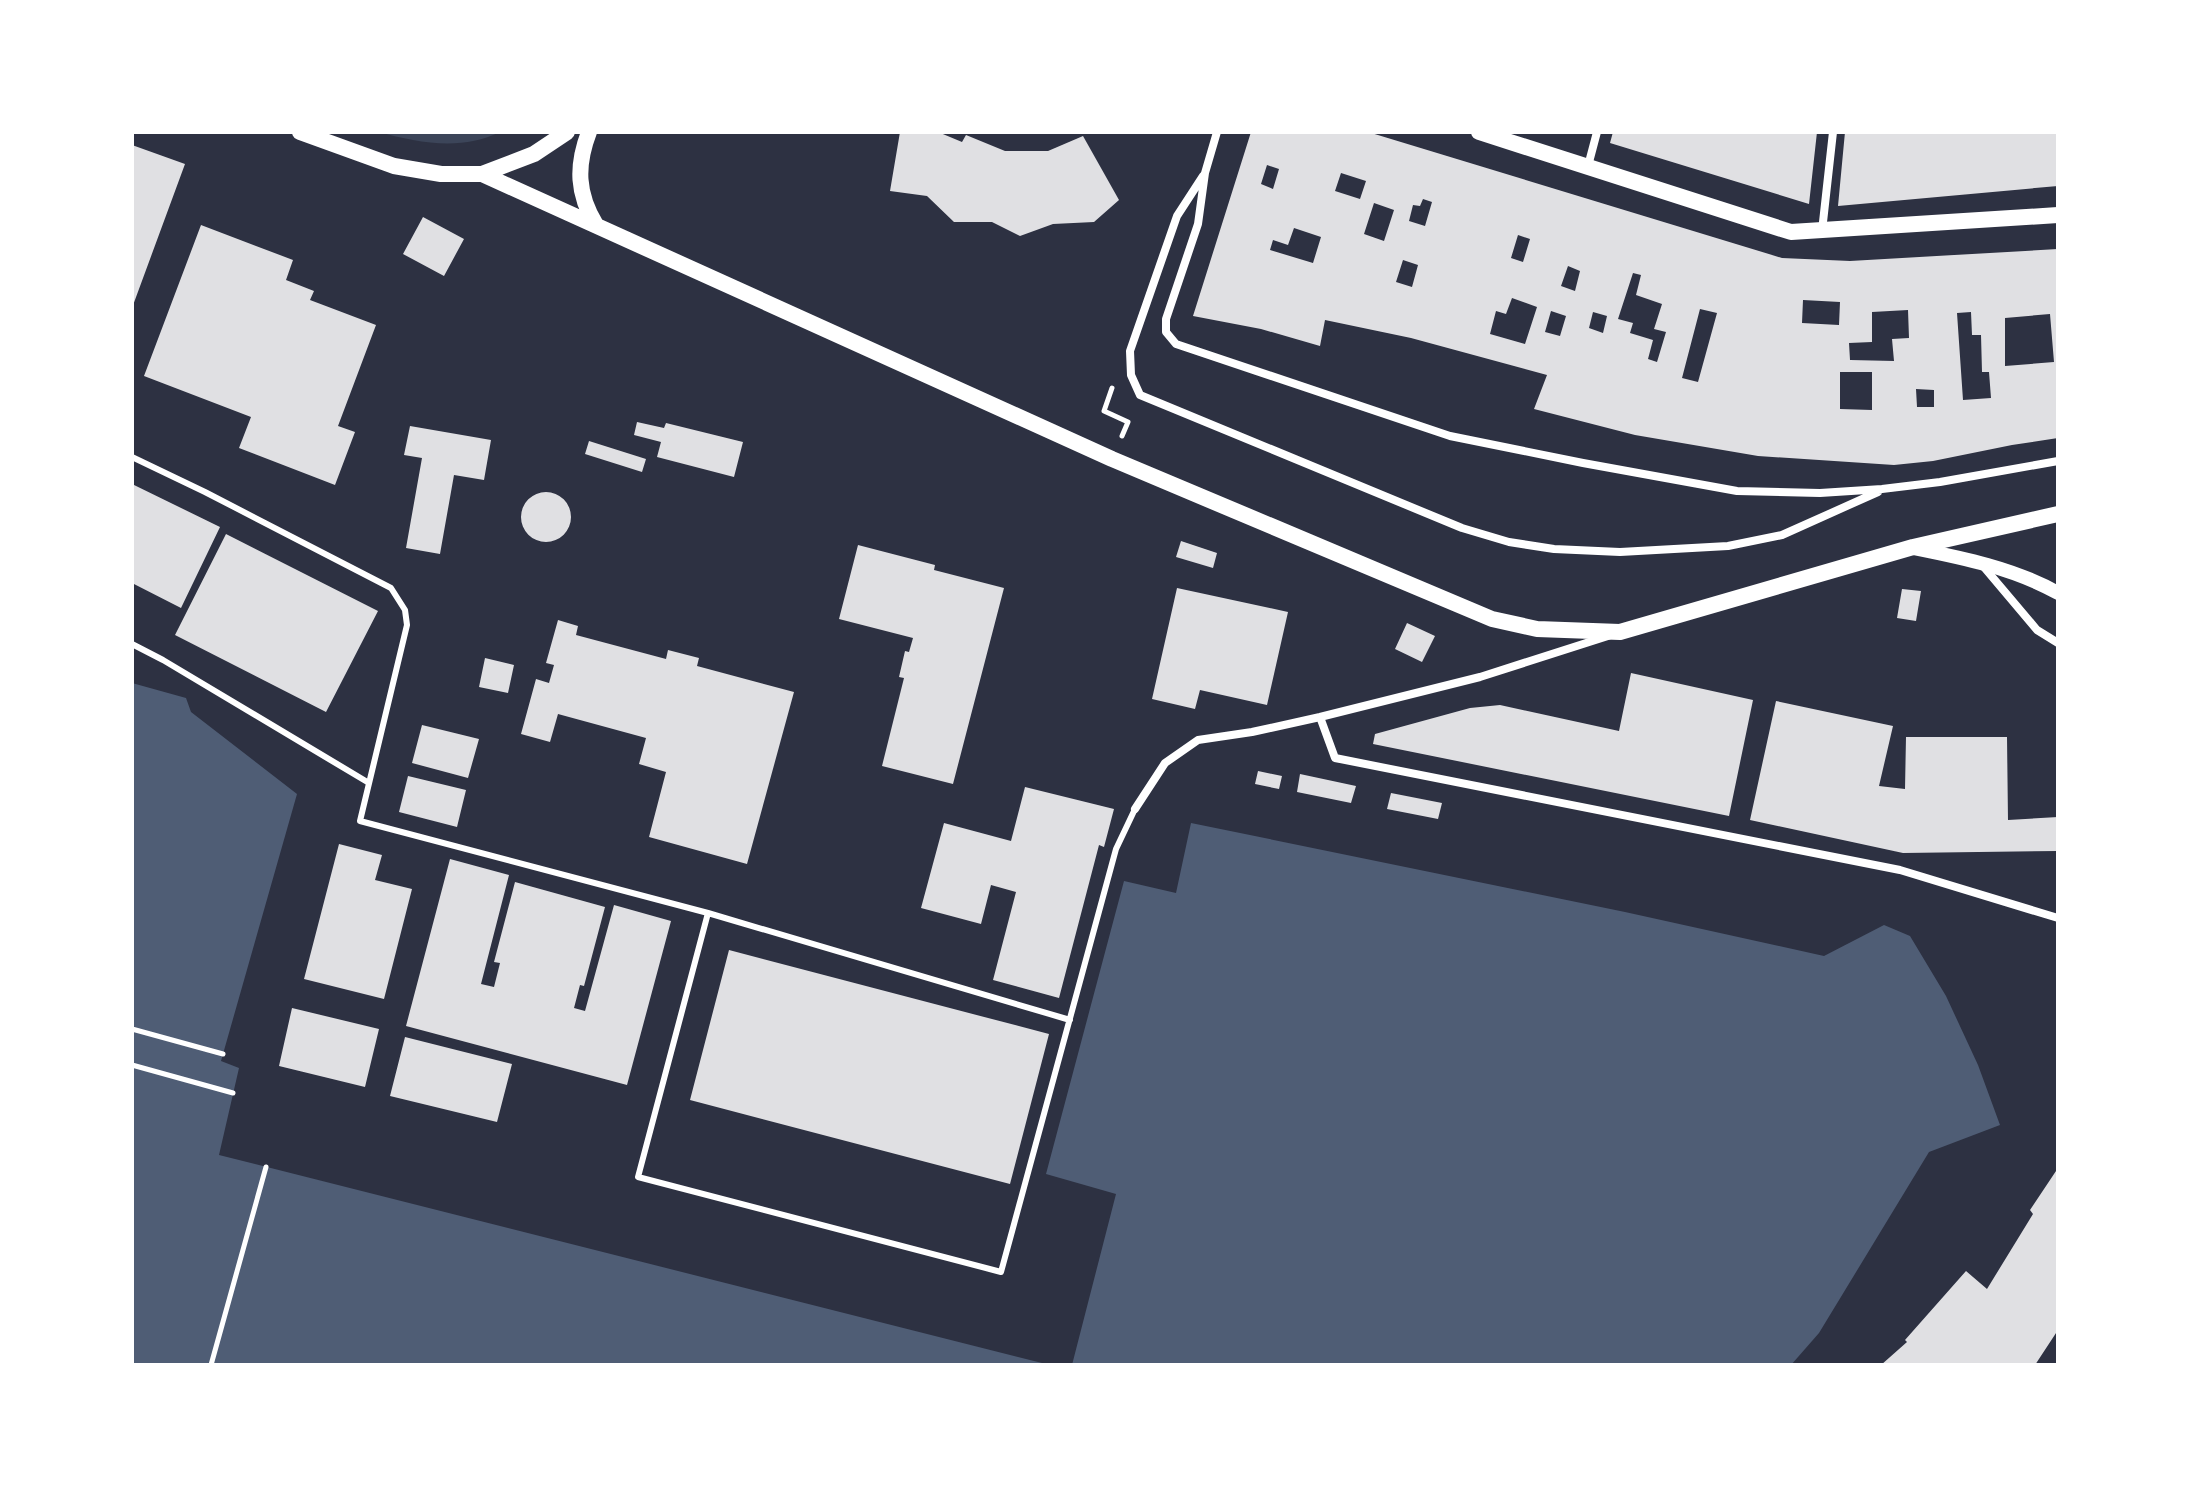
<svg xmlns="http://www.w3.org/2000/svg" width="2190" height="1497" font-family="Roboto,sans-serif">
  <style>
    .green { fill: #3c4559 }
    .water { fill: #4f5d75 }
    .building { fill: #e0e0e3; fill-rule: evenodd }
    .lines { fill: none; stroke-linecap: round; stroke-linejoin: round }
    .path { stroke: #fff; stroke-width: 5 }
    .service { stroke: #fff; stroke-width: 6 }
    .minor { stroke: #fff; stroke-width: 8 }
    .tertiary { stroke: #fff; stroke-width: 14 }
    .secondary { stroke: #fff; stroke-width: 16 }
  </style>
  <rect width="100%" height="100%" fill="#2d3142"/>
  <path class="green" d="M 379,132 L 500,132 C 462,151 418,143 379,132 Z"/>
  <path class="water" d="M 132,683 L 186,698 L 191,712 L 297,794 L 221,1061 L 239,1068 L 219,1155 L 1050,1365 L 132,1365 Z
    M 1191,823 L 1625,912 L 1824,956 L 1884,925 L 1910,936 L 1946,996 L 1978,1065 L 2000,1125 L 1929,1152 L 1819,1333 L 1791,1365 L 1072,1365 L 1116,1194 L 1046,1174 L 1124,881 L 1176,893 Z"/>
  <path class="building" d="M 900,132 L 938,132 L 962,142 L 966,135 L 1005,151 L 1048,151 L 1083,136 L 1119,200 L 1094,222 L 1053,224 L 1020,236 L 992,222 L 954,222 L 927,196 L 890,191 Z
    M 1251,132 L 1368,132 L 1782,258 L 1850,261 L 2058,249 L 2058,438 L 2012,445 L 1933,461 L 1894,465 L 1758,456 L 1635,435 L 1534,409 L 1547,375 L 1411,338 L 1325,320 L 1320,346 L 1261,329 L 1193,316 ZM 1267,165 L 1279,169 L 1273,189 L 1261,184 ZM 1341,173 L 1366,181 L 1360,199 L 1335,191 ZM 1423,199 L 1432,202 L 1425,226 L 1409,221 L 1413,205 L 1420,206 ZM 1374,203 L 1394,210 L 1384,241 L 1364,234 ZM 1294,228 L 1321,237 L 1313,263 L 1270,250 L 1273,240 L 1288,245 ZM 1518,235 L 1530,239 L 1523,262 L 1511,258 ZM 1403,260 L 1418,265 L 1412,287 L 1396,282 ZM 1568,266 L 1580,271 L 1575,291 L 1561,286 ZM 1633,273 L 1641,275 L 1636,295 L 1662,304 L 1654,329 L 1666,332 L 1657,362 L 1648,359 L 1653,340 L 1630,333 L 1633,323 L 1618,319 ZM 1512,298 L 1537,307 L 1525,344 L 1490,334 L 1496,311 L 1506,314 ZM 1803,300 L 1840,302 L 1839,325 L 1802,323 ZM 1700,309 L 1717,313 L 1698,382 L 1682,378 ZM 1908,310 L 1909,338 L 1892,339 L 1894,361 L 1850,360 L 1849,343 L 1872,342 L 1872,312 ZM 1551,311 L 1566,316 L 1560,336 L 1545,332 ZM 1593,312 L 1607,316 L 1603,333 L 1589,328 ZM 1971,312 L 1972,335 L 1981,335 L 1982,372 L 1989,372 L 1991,398 L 1963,400 L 1957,313 ZM 2050,314 L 2054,362 L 2005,366 L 2005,318 ZM 1840,372 L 1872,372 L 1872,410 L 1840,409 ZM 1916,389 L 1934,390 L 1934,407 L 1917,407 Z
    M 1613,132 L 1817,132 L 1809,204 L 1610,143 Z
    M 1845,132 L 2058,132 L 2058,186 L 1838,206 Z
    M 132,145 L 185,164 L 132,308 Z
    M 423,217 L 464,239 L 444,276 L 403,254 Z
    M 201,225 L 293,260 L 286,280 L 314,291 L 310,300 L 376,325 L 338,426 L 355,432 L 335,485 L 239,448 L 251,417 L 144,376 Z
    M 637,422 L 664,428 L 666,423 L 743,442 L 734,477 L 657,457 L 661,442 L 634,435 Z
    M 410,426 L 491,440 L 484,480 L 454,475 L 440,554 L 406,548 L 422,458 L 404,455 Z
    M 589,441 L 646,459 L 642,472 L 585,454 Z
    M 132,484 L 220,527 L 181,608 L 132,583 Z
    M521 517a25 25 0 1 1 50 0a25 25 0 1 1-50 0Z
    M 226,534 L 378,611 L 326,712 L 175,635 Z
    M 1181,541 L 1217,553 L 1213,568 L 1176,557 Z
    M 858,545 L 935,565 L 934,570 L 1004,588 L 953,784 L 882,766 L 904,678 L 899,677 L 905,651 L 909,652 L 913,638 L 839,619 Z
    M 1177,588 L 1288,612 L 1267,705 L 1200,690 L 1195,709 L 1152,699 Z
    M 1902,589 L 1921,591 L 1916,621 L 1897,618 Z
    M 558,620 L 578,626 L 576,635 L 666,659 L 668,650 L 699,658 L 697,666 L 794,692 L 747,864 L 649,837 L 666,772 L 639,764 L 646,738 L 558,714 L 550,742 L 521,734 L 536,679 L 549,683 L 554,665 L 546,663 Z
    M 1407,623 L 1435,636 L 1422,662 L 1395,649 Z
    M 485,658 L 514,665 L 508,693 L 479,687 Z
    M 1631,673 L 1753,700 L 1729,816 L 1373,744 L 1375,734 L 1470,708 L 1500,705 L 1619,731 Z
    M 1776,701 L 1893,726 L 1879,786 L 1905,789 L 1906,737 L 2007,737 L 2008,820 L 2058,817 L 2058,851 L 1903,853 L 1750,820 Z
    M 422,725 L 479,739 L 468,778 L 412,763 Z
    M 1258,771 L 1282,776 L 1279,789 L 1255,784 Z
    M 1300,774 L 1356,786 L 1351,803 L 1297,792 Z
    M 408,776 L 466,790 L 457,827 L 399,812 Z
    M 1025,787 L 1114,809 L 1104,847 L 1099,845 L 1059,998 L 993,980 L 1016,892 L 991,885 L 981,924 L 921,908 L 944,823 L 1011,841 Z
    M 1391,793 L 1442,803 L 1438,819 L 1387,809 Z
    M 339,844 L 382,855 L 375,880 L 412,889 L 384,999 L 304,979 Z
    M 450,859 L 509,875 L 481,984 L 494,987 L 500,963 L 494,962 L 515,882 L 605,907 L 584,986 L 580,985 L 574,1008 L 585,1011 L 614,905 L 671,921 L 627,1085 L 406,1026 Z
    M 729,950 L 1049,1034 L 1010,1184 L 690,1100 Z
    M 292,1008 L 379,1029 L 365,1087 L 279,1066 Z
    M 405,1037 L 512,1064 L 497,1122 L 390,1096 Z
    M 2058,1168 L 2058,1235 L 2056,1239 L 2058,1241 L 2058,1330 L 2035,1365 L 1881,1365 L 1907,1342 L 1905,1340 L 1966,1271 L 1987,1289 L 2033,1214 L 2030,1210 Z"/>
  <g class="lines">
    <path class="path" d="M 1112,388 L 1104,411 L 1128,422 L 1122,436
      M 132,1029 L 223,1054
      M 132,1065 L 233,1093
      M 211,1365 L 266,1167"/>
    <path class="service" d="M 132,457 L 205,492 L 391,588 L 405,610 L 407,625 L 360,821 L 708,913 L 1070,1020
      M 132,644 L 163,660 L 369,783
      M 708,913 L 638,1177 L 1001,1272 L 1116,849 L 1135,809"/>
    <path class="minor" d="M 1217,132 L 1205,173 L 1198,224 L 1166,319 L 1166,332 L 1176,344 L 1450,436 L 1583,463 L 1737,491 L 1820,493 L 1882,489 L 1940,482 L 2058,461
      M 1588,166 L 1597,132
      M 1203,176 L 1177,216 L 1130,351 L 1131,375 L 1140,395 L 1462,528 L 1509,542 L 1554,549 L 1620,552 L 1728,546 L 1782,535 L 1878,492
      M 1822,231 L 1833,132
      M 1983,566 L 2037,630 L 2058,643
      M 1320,717 L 1335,758 L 1900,870 L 2058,918
      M 1135,809 L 1165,763 L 1198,740 L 1252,732 L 1320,717 L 1480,677 L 1608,636"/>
    <path class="tertiary" d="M 1913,548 C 1963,558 2013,568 2058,593"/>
    <path class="secondary" d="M 300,132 L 394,166 L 441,174 L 482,174 L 534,154 L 567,132
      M 589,132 C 576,166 577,194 596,225
      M 1479,132 L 1791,232 L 2058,215
      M 482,174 L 1112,459 L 1492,619 L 1537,629 L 1620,632 L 1913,547 L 2058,514"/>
  </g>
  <rect width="2190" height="1497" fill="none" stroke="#ffffff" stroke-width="268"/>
</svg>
